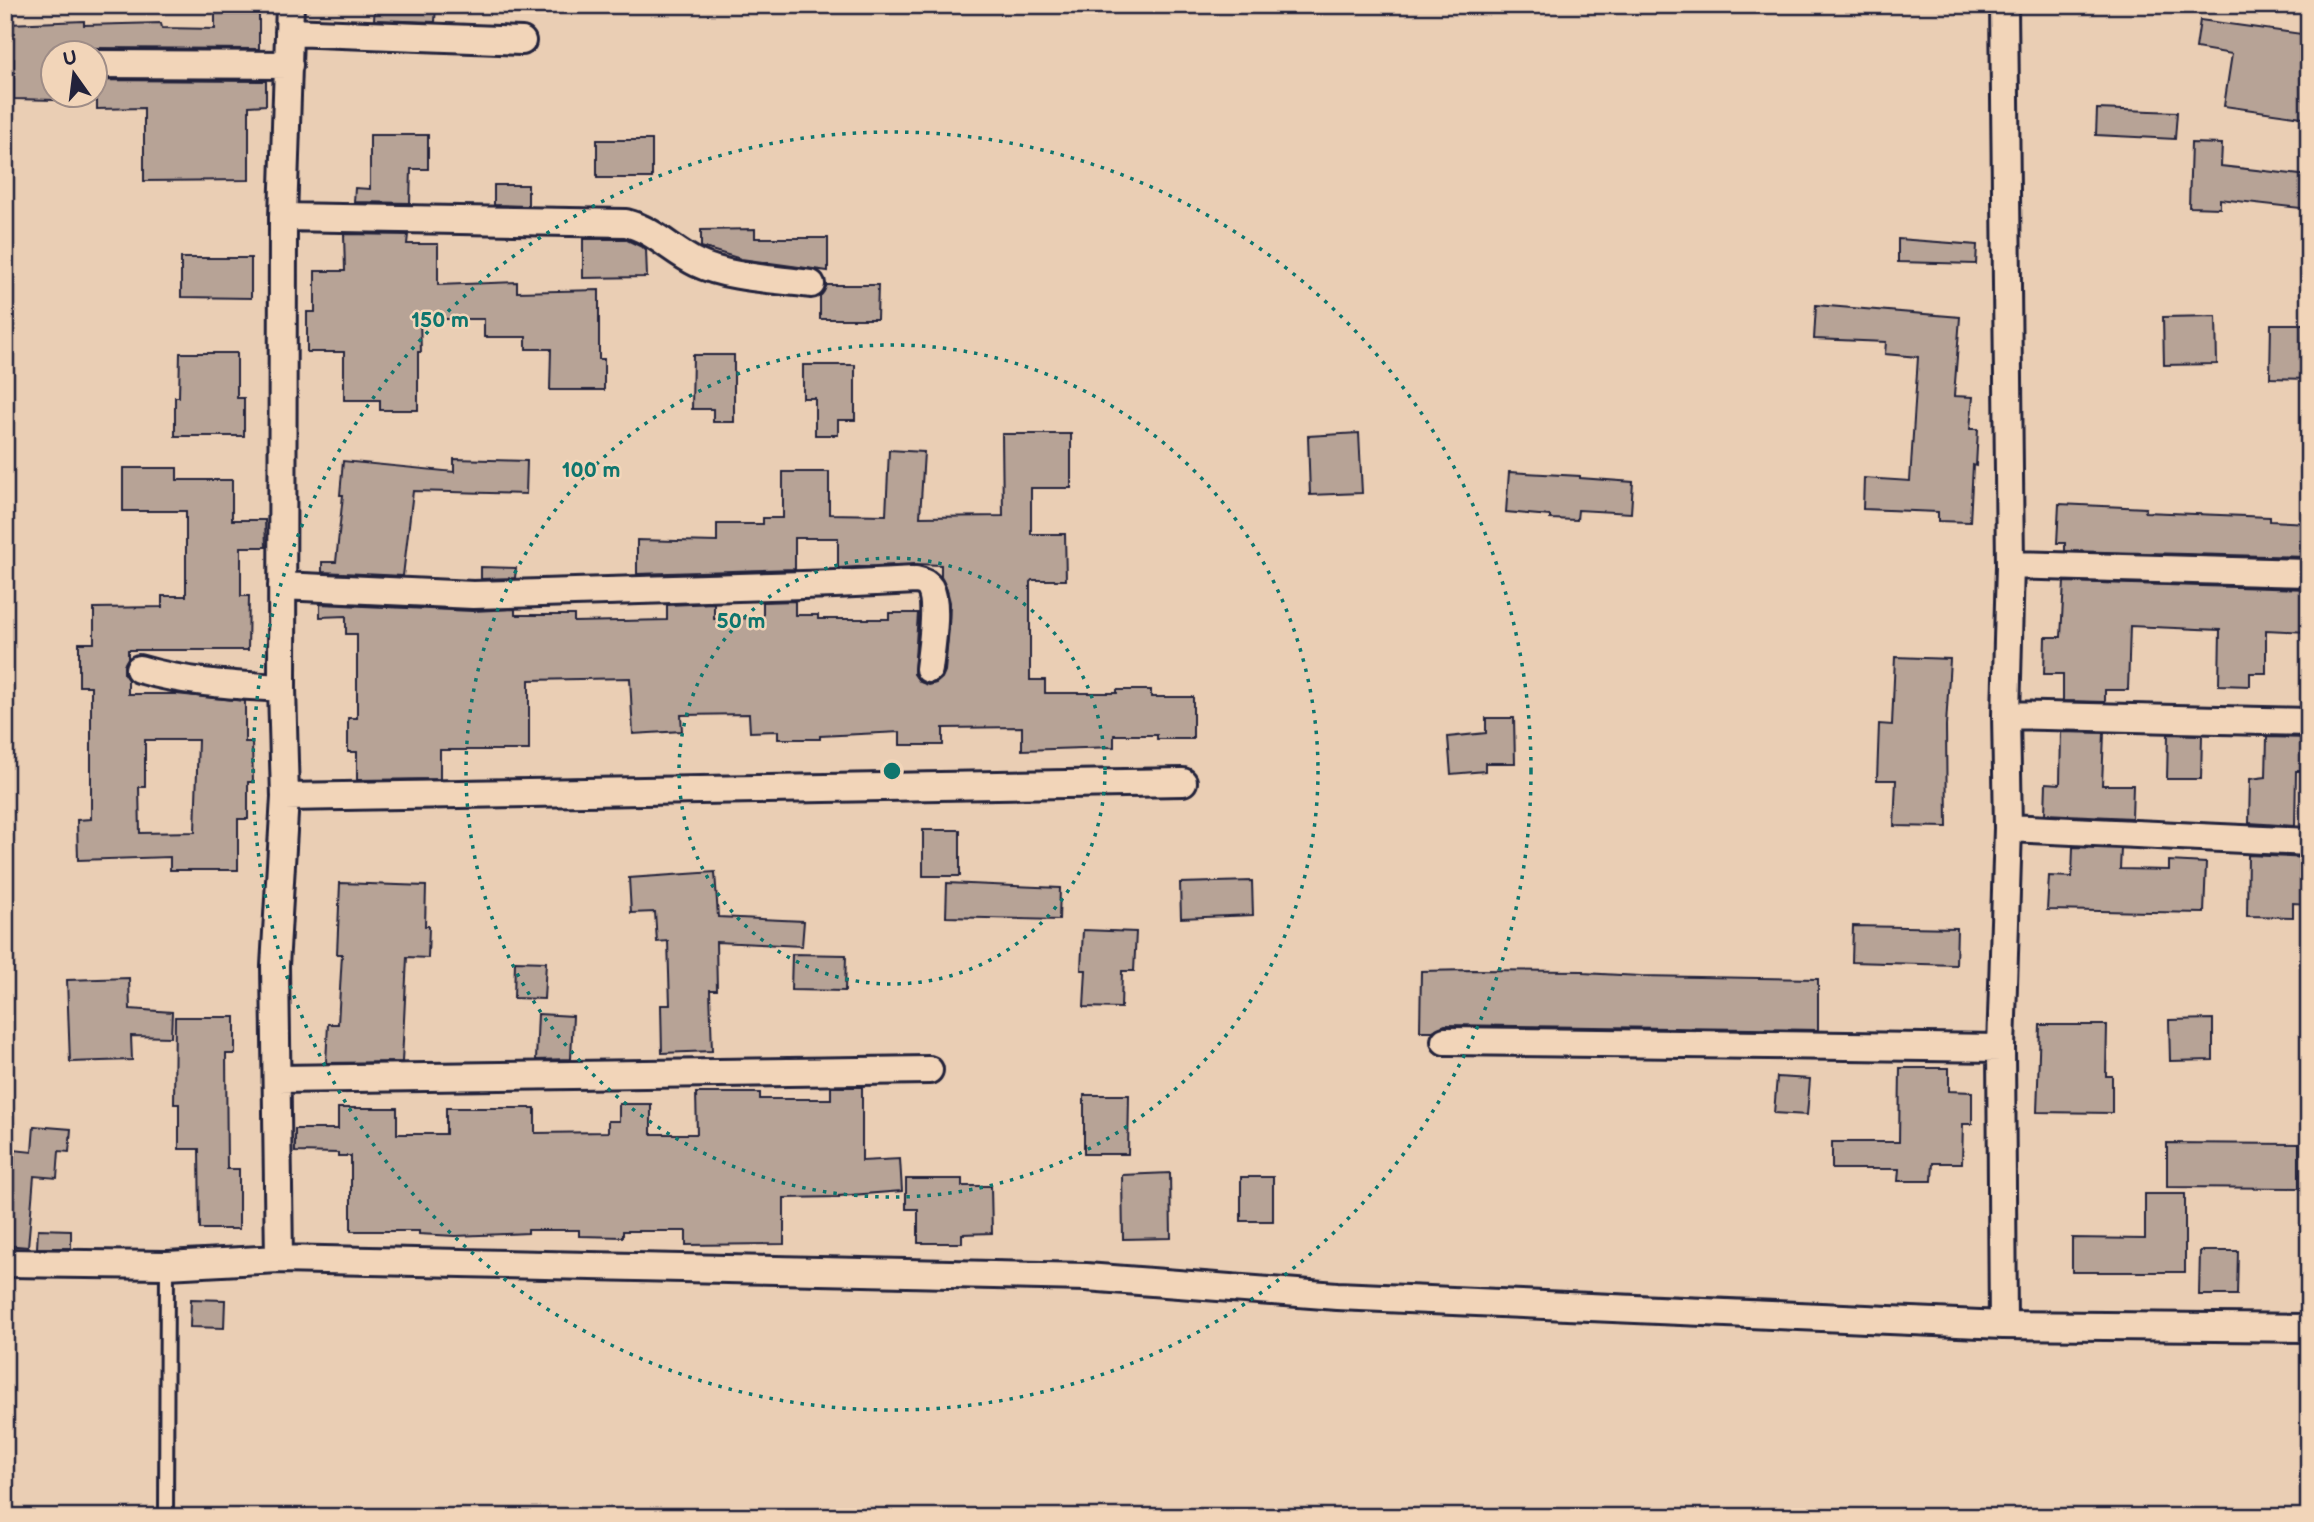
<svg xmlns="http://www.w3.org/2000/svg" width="2314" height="1522" font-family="'Balsamiq Sans',sans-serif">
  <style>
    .building { fill: #b7a396; stroke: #22223b; stroke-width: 2; fill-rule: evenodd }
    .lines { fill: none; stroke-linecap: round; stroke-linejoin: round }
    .service-casing { stroke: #22223b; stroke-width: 18 }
    .minor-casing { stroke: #22223b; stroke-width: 32 }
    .service { stroke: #f2d5b9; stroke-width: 12 }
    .minor { stroke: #f2d5b9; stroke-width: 26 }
    .ring { fill: none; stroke: #0f766e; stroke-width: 3.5; stroke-dasharray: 3.5 7 }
    .centre { fill: #0f766e; stroke: #f2d5b9; stroke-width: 3.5 }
    .ring-label { font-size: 21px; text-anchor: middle; font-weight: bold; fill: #0f766e; stroke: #f2d5b9; stroke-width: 5; stroke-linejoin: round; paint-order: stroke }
  </style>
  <rect width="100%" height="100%" fill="#eaceb4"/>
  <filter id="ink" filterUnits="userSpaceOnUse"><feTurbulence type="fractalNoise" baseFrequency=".0143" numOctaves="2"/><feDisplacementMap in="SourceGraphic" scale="14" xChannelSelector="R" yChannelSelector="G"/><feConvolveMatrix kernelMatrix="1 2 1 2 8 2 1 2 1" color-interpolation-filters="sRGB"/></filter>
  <g filter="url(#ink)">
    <path class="building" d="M 215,5 L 259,5 L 259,49 L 94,48 L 84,52 L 52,52 L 52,94 L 94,94 L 94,80 L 266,81 L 266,105 L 249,106 L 249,180 L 144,181 L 144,108 L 97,109 L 97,101 L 14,99 L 14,59 L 9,59 L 8,24 L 84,21 L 84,25 L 161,23 L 162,28 L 215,29 Z
      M 375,5 L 436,5 L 435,22 L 374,20 Z
      M 2200,20 L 2309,35 L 2309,118 L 2224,106 L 2232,54 L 2196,48 Z
      M 2097,109 L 2177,112 L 2175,139 L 2096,135 Z
      M 370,135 L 428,135 L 428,169 L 411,169 L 410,203 L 354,202 L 355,188 L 370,189 Z
      M 597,140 L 652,140 L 652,178 L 597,178 Z
      M 2191,143 L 2222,144 L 2221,166 L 2309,176 L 2309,209 L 2220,199 L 2220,208 L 2189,207 Z
      M 494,185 L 528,185 L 528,206 L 494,205 Z
      M 755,229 L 755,238 L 828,238 L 828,271 L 741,259 L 701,247 L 701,230 Z
      M 344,234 L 408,235 L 407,244 L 438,244 L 438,285 L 517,282 L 517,292 L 599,290 L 599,359 L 604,359 L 604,390 L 550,390 L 551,349 L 526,349 L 526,337 L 484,337 L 484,319 L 420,319 L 421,352 L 418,352 L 418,410 L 380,410 L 380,400 L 344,400 L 344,352 L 307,352 L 307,312 L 315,312 L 315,271 L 345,271 Z
      M 583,239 L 625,239 L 646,249 L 647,277 L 583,278 Z
      M 1898,239 L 1977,245 L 1976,264 L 1898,262 Z
      M 181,258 L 251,258 L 251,298 L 181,297 Z
      M 827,285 L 878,285 L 877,319 L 820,319 L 820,296 Z
      M 1816,305 L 1960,317 L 1954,396 L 1973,397 L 1970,429 L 1978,429 L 1976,466 L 1973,465 L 1970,522 L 1938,521 L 1938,512 L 1863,509 L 1864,478 L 1910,481 L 1918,357 L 1885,354 L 1886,342 L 1814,339 Z
      M 2216,316 L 2217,364 L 2164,365 L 2163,317 Z
      M 2271,324 L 2304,324 L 2303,350 L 2309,350 L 2309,379 L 2270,378 Z
      M 180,353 L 237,353 L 237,398 L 244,398 L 244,436 L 175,436 L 175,397 L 179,397 Z
      M 693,355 L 734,355 L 734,422 L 713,422 L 713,409 L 692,409 Z
      M 803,365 L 855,365 L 855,420 L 838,420 L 838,435 L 815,435 L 815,398 L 803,398 Z
      M 1359,433 L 1362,493 L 1310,495 L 1308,436 Z
      M 1002,434 L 1071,434 L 1071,488 L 1031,488 L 1031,534 L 1065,534 L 1066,580 L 1032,580 L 1030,582 L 1030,680 L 1045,680 L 1045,693 L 1117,693 L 1117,690 L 1151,690 L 1151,697 L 1193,697 L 1193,739 L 1157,739 L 1157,735 L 1114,735 L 1114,747 L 1022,750 L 1022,727 L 943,728 L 943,745 L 900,745 L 900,732 L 820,736 L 820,739 L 778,739 L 778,731 L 750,732 L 749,714 L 681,715 L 682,731 L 633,734 L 630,678 L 529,680 L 529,750 L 440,750 L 440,779 L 357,780 L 357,752 L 348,752 L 348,718 L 357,718 L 357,634 L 346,634 L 346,616 L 320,617 L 320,604 L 472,611 L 515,609 L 515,615 L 574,615 L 574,622 L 667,620 L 667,605 L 714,603 L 714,619 L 763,618 L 763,602 L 795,601 L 795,615 L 818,615 L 818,619 L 889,619 L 889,613 L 918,613 L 914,674 L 920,682 L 928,685 L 936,683 L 942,678 L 945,671 L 949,628 L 950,602 L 947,590 L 941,577 L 941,565 L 915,564 L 838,568 L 838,538 L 795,538 L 795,569 L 637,574 L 637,540 L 717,542 L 717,524 L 763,524 L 763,518 L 783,518 L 783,472 L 829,472 L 829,514 L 886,515 L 889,450 L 924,452 L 920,517 L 1003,516 Z
      M 454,459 L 527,461 L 526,494 L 413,491 L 403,576 L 322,572 L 322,562 L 336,562 L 343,495 L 340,495 L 343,461 L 454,472 Z
      M 123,468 L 177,468 L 177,480 L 232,480 L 232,520 L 265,520 L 266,547 L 241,547 L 241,596 L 249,596 L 248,650 L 128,650 L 128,658 L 124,666 L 124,674 L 128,680 L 128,694 L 176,694 L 245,701 L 245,742 L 252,742 L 253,782 L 248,782 L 248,819 L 238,819 L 238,870 L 170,870 L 170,857 L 78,860 L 77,820 L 91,819 L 91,686 L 79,686 L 79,643 L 94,643 L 94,608 L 162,607 L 162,596 L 186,596 L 186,511 L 123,511 ZM 145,740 L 198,740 L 195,832 L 140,833 L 139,787 L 145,787 Z
      M 1509,472 L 1580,476 L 1580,478 L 1633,482 L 1631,513 L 1578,510 L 1577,520 L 1550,519 L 1550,516 L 1506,512 Z
      M 2059,504 L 2146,508 L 2145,512 L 2270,517 L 2270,521 L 2309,523 L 2309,557 L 2065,551 L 2065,543 L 2057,543 Z
      M 481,567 L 516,568 L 515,578 L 481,579 Z
      M 2064,582 L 2309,589 L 2308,632 L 2266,630 L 2266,673 L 2250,673 L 2250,686 L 2219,685 L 2220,630 L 2130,626 L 2128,690 L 2105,690 L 2105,702 L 2063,701 L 2063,674 L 2044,674 L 2045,637 L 2061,637 Z
      M 1895,657 L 1950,659 L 1946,726 L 1947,827 L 1894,826 L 1896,780 L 1877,780 L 1879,724 L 1892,725 Z
      M 1486,718 L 1514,718 L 1515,763 L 1485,763 L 1485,771 L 1451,774 L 1448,737 L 1486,733 Z
      M 2061,732 L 2104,733 L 2102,785 L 2133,785 L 2132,818 L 2045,814 L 2046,783 L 2060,784 Z
      M 2168,734 L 2202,735 L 2201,779 L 2167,779 Z
      M 2267,737 L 2309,738 L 2309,771 L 2296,771 L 2295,826 L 2249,823 L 2250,779 L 2266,777 Z
      M 923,830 L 960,830 L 960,876 L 923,876 Z
      M 2073,847 L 2121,849 L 2120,869 L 2169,870 L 2169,861 L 2206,863 L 2204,913 L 2047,910 L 2049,876 L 2072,877 Z
      M 2248,855 L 2309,858 L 2309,904 L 2293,903 L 2293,917 L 2247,916 Z
      M 715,872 L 718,917 L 804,921 L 802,946 L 716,942 L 717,990 L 710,990 L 712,1051 L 662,1053 L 661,1005 L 670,1005 L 668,941 L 657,942 L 655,912 L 631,913 L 629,878 Z
      M 1252,881 L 1253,915 L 1181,918 L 1180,883 Z
      M 340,883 L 426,886 L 425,926 L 429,926 L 428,958 L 407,957 L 402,1062 L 326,1063 L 328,1024 L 338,1024 L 342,954 L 337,954 Z
      M 947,883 L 1060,888 L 1059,920 L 946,917 Z
      M 1853,926 L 1957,928 L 1956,965 L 1852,962 Z
      M 1083,930 L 1136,932 L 1134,971 L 1122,971 L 1121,1008 L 1084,1007 L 1086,970 L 1081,970 Z
      M 792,954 L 846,955 L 845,991 L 791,990 Z
      M 515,961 L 546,962 L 544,999 L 514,998 Z
      M 1472,970 L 1583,971 L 1583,973 L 1640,976 L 1818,979 L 1818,1030 L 1445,1025 L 1433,1031 L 1420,1031 L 1421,971 Z
      M 129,978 L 130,1009 L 172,1012 L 171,1037 L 131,1036 L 132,1060 L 70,1062 L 67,980 Z
      M 538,1014 L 573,1016 L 571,1059 L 536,1060 Z
      M 175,1017 L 235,1017 L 235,1054 L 226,1054 L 227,1169 L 239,1169 L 239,1229 L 200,1229 L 199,1149 L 179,1149 L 179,1104 L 174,1104 Z
      M 2213,1019 L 2213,1060 L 2170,1061 L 2169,1020 Z
      M 2040,1025 L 2107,1025 L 2106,1076 L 2112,1076 L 2112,1113 L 2037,1112 Z
      M 1900,1068 L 1949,1068 L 1949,1091 L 1972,1092 L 1972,1124 L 1963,1124 L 1962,1163 L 1933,1163 L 1932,1181 L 1898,1181 L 1899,1169 L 1832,1169 L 1832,1142 L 1899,1142 Z
      M 1777,1077 L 1810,1079 L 1807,1115 L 1774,1113 Z
      M 831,1087 L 862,1087 L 862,1161 L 900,1159 L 902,1191 L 839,1196 L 839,1197 L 784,1198 L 784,1244 L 686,1245 L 686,1231 L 623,1231 L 623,1237 L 579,1236 L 579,1230 L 528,1230 L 528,1233 L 455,1236 L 419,1234 L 419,1231 L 351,1231 L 351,1156 L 338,1156 L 338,1153 L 295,1152 L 295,1129 L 338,1129 L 338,1108 L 397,1108 L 397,1134 L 446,1134 L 446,1108 L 535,1108 L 535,1133 L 608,1132 L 608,1121 L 619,1121 L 619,1104 L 651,1104 L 651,1134 L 697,1134 L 696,1093 L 760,1093 L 760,1099 L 831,1099 Z
      M 1084,1095 L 1129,1095 L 1128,1154 L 1084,1154 Z
      M 34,1126 L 71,1129 L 69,1152 L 59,1151 L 57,1178 L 34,1176 L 28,1247 L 5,1245 L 5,1149 L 32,1152 Z
      M 2167,1143 L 2299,1144 L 2299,1188 L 2167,1187 Z
      M 1170,1173 L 1171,1238 L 1123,1239 L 1122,1175 Z
      M 1241,1177 L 1273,1177 L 1273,1221 L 1241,1221 Z
      M 906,1179 L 962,1179 L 962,1186 L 991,1186 L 992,1233 L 962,1234 L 962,1243 L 918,1243 L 918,1209 L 906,1209 Z
      M 2145,1194 L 2185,1194 L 2185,1272 L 2072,1272 L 2072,1238 L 2145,1239 Z
      M 38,1229 L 71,1230 L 71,1248 L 37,1248 Z
      M 2200,1251 L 2238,1251 L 2237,1295 L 2199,1295 Z
      M 191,1299 L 225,1300 L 224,1328 L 190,1327 Z"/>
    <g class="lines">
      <g class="service-casing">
        <path id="service" d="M 166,1517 L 167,1265"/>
      </g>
      <g class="minor-casing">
        <path id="minor" d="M 289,32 L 522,41
          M 94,64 L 289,65
          M 283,217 L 626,223 C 654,230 672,251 697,263 C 728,278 777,279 811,284
          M 2010,565 L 2309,573
          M 282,586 L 473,595 L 835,584 L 916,580 C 922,581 927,583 930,588 C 939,603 931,651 929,669
          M 139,669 C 186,683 233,685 282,688
          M 2006,715 L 2309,722
          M 285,797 L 1183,782
          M 2008,828 L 2309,842
          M 1445,1041 L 2001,1048
          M 278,1079 L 929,1070
          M 279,1259 L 275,966 L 285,797 L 282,688 L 283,217 L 290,5
          M 5,1263 L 167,1265 L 279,1259 L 1086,1277 L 1337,1296 L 2003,1325 L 2309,1328
          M 2003,1325 L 2001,1048 L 2008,828 L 2006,715 L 2010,565 L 2004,5"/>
      </g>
      <use href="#service" class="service"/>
      <use href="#minor" class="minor"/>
    </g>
  </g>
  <g class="ring">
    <circle cx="892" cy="771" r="213"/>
    <circle cx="892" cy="771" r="426"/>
    <circle cx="892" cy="771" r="639"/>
  </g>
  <circle cx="892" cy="771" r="10" class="centre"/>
  <g class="ring-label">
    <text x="440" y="327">150 m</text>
    <text x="591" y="477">100 m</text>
    <text x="741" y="628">50 m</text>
  </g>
  <rect width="2314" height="1522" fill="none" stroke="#f2d5b9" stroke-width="28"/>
  <rect x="14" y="14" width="2286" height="1494" fill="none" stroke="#22223b" stroke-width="2.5" filter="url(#ink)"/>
  <g transform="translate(74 74) rotate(346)"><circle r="33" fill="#f2d5b9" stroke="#9f8d87" stroke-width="2"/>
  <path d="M0-5L12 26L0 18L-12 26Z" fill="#22223b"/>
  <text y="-10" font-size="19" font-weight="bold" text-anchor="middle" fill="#22223b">U</text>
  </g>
</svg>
